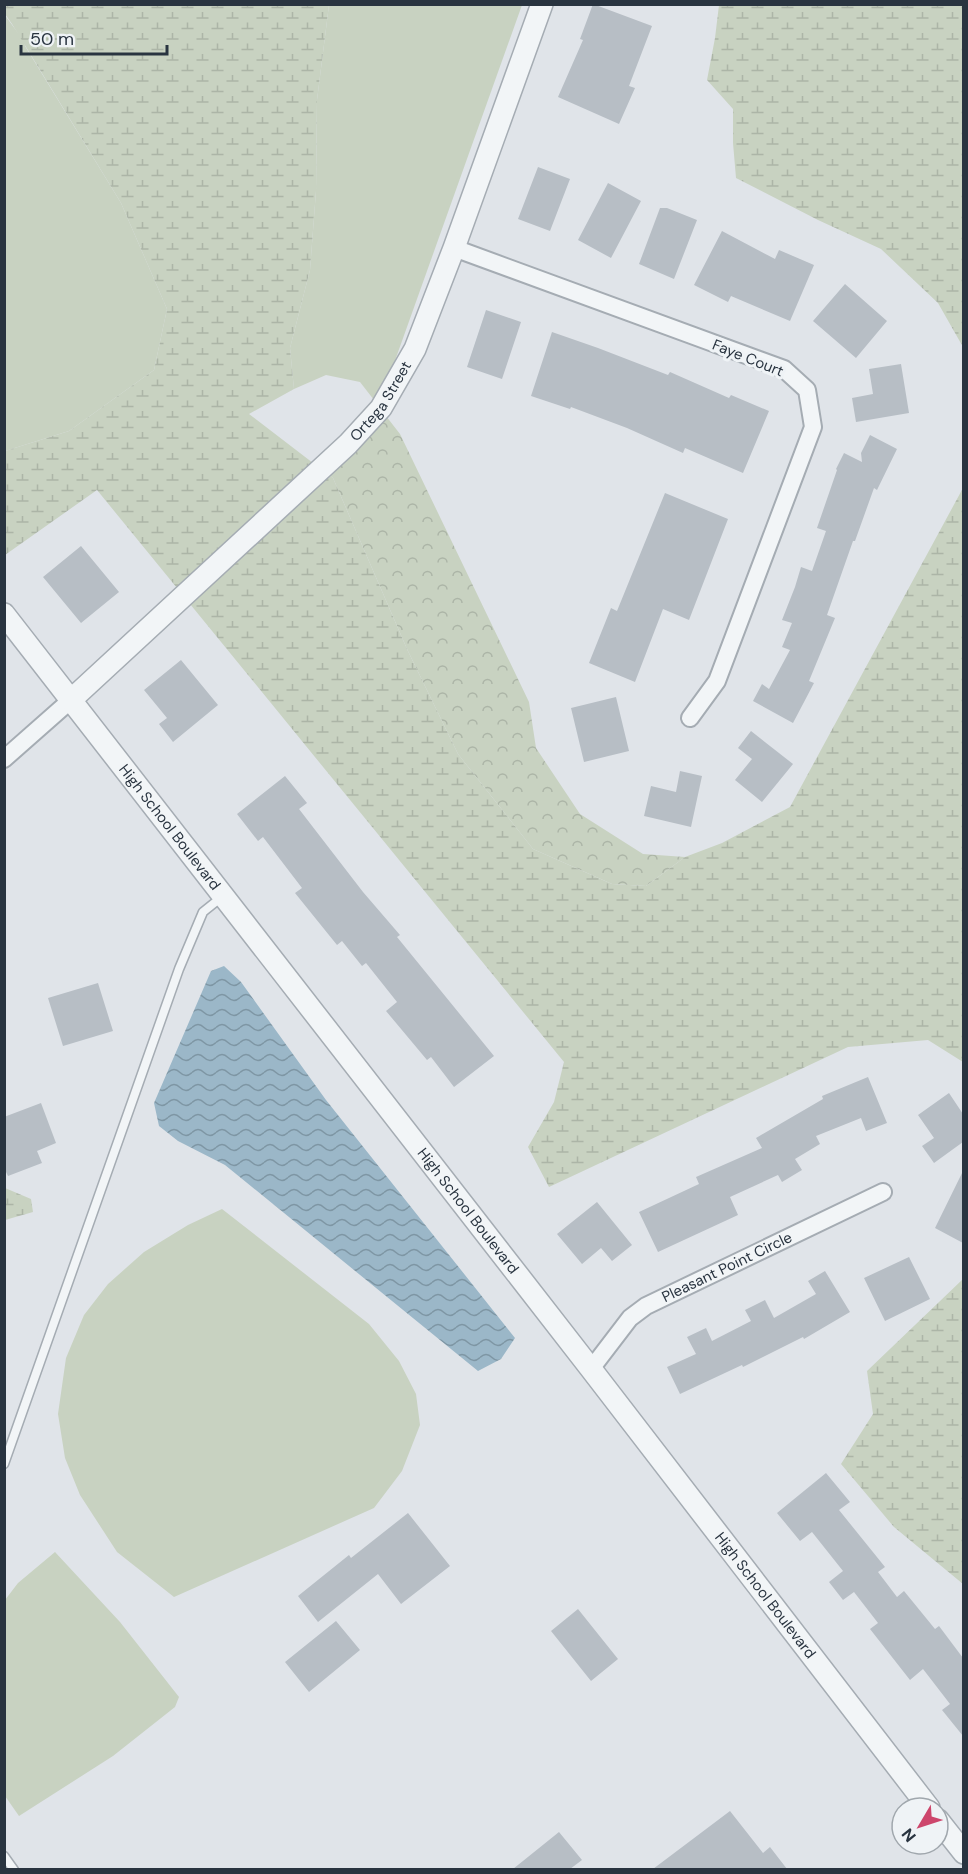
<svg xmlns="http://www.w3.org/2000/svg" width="968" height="1874" font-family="'DM Sans',sans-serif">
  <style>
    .green { fill: #c8d2c1 }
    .forest { fill: url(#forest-crowns) }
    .wetland { fill: url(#wetland-marsh) }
    .water { fill: url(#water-waves) }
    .building { fill: #b7bec5 }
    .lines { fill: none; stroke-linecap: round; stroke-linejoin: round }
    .service-casing { stroke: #a5acb3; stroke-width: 11 }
    .minor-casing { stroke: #a5acb3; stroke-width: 20 }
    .tertiary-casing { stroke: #a5acb3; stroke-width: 24 }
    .service { stroke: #f2f5f7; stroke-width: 8 }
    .minor { stroke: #f2f5f7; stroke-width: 16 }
    .tertiary { stroke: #f2f5f7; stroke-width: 21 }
    .labels { text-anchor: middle; stroke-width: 6; stroke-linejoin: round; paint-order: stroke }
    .street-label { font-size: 15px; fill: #293440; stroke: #eff3f6 }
  </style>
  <defs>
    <pattern id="forest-crowns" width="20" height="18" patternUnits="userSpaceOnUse" patternTransform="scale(1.5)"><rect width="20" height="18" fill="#c8d2c1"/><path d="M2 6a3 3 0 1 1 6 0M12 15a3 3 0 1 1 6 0" fill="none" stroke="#acb5a7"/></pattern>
    <pattern id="wetland-marsh" width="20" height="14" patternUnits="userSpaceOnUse" patternTransform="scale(1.5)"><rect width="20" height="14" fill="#c8d2c1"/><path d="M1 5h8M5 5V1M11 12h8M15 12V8" fill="none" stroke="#acb5a7"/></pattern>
    <pattern id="water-waves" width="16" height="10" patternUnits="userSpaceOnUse" patternTransform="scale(1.5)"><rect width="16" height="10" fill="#9bb7c8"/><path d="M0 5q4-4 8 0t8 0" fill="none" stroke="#7e96a4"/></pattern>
  </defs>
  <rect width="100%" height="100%" fill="#e0e4e9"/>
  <path class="green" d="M 329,5 L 522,5 L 392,369 L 374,400 L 360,382 L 326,375 L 294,389 L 290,348 L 310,270 L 316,191 L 317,100 Z
    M 4,14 L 24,41 L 25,46 L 121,203 L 167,309 L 154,370 L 69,431 L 5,451 Z
    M 222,1209 L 369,1324 L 399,1361 L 416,1394 L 420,1425 L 402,1471 L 374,1508 L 174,1597 L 117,1552 L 80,1495 L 65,1458 L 58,1414 L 66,1358 L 84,1315 L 108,1284 L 144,1252 L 188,1225 Z
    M 55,1552 L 120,1622 L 179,1697 L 175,1707 L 113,1756 L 19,1816 L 5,1796 L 5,1600 L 18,1583 Z"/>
  <path class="forest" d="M 386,416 L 400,434 L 529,702 L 536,748 L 580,814 L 643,854 L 685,857 L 646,886 L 612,884 L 533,849 L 458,754 L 407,649 L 333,478 L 329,475 Z"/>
  <path class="wetland" d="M 5,4 L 329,5 L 317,100 L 316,191 L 310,270 L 290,348 L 294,389 L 249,414 L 313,463 L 177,588 L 97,490 L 5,555 L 5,451 L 69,431 L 154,370 L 167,309 L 121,203 L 12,24 L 5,14 Z
    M 719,5 L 963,5 L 963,347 L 938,303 L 881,249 L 818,220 L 736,178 L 733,143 L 733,109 L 707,80 L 715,38 Z
    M 329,475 L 333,478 L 407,649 L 458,754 L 533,849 L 612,884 L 646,886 L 685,857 L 722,843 L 790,807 L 963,488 L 963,1062 L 928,1040 L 848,1047 L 549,1187 L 528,1147 L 554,1102 L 564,1062 L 190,604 Z
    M 5,1188 L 31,1199 L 33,1212 L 5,1220 Z
    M 963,1279 L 963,1584 L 894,1527 L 841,1464 L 873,1414 L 867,1371 Z"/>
  <path class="water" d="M 224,966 L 241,982 L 326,1100 L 515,1338 L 501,1359 L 478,1371 L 225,1165 L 178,1141 L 159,1126 L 154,1103 L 211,971 Z"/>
  <path class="building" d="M 593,4 L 652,26 L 629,86 L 635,88 L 619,124 L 558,97 L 583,40 L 580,39 Z
    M 538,167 L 570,179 L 550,231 L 518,219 Z
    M 608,183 L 641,201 L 611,258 L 578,240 Z
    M 660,208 L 667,208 L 697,220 L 674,279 L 639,264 Z
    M 722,231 L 775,259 L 779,250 L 814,265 L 790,321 L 731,296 L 728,302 L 694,285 Z
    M 845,284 L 887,321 L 856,358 L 813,321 Z
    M 486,310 L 521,322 L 502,379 L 467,367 Z
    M 552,332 L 598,348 L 668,375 L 670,372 L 729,398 L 731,395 L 769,411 L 743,473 L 685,448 L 683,453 L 627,428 L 571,407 L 570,409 L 531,396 Z
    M 901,364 L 909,413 L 856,422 L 852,398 L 873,394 L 869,369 Z
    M 870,435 L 897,449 L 877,490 L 874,488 L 855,541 L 853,541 L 827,615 L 835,618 L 809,681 L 814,683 L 793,723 L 753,701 L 762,684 L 769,689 L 790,650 L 782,647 L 792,623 L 782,620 L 795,587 L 801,567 L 812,571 L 826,531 L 817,528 L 837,470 L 836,469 L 844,453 L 862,462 L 861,453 Z
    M 665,493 L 728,519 L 689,620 L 663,609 L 635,682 L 589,663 L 611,608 L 617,611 Z
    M 81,546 L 119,592 L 81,623 L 43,577 Z
    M 181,660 L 218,705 L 173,742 L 159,724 L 167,718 L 144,690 Z
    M 616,697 L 629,751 L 584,762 L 571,708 Z
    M 751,731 L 793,764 L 762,802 L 735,780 L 752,759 L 738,748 Z
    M 680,771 L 702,776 L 691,827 L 644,816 L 651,786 L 676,792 Z
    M 285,776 L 307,803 L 299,809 L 363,892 L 400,935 L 397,937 L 494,1056 L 454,1087 L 431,1057 L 427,1060 L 386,1011 L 397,1002 L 366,963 L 362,966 L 342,941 L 337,945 L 295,893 L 302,888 L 263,837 L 258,841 L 237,814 Z
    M 98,983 L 113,1031 L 63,1046 L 48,998 Z
    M 868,1077 L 887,1123 L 866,1131 L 861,1118 L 816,1136 L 820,1144 L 795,1159 L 802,1170 L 782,1182 L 778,1175 L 730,1197 L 738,1215 L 658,1252 L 639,1212 L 699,1184 L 696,1177 L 762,1148 L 756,1138 L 823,1099 L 822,1096 Z
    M 949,1093 L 963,1114 L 963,1142 L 934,1163 L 922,1146 L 934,1138 L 918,1115 Z
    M 41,1103 L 56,1143 L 37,1151 L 42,1163 L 8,1176 L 4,1168 L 4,1117 Z
    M 963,1171 L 963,1243 L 935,1228 Z
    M 597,1202 L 632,1245 L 612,1261 L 601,1248 L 582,1264 L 557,1234 Z
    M 909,1257 L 930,1299 L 885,1321 L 864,1278 Z
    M 825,1271 L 850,1312 L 804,1339 L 803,1337 L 743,1367 L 742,1365 L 680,1394 L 667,1367 L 696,1354 L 687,1337 L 706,1328 L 712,1341 L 751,1321 L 745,1310 L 765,1300 L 774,1318 L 816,1294 L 808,1281 Z
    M 826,1473 L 850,1502 L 839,1510 L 885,1567 L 878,1572 L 897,1597 L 904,1591 L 935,1629 L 939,1626 L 963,1658 L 963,1736 L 942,1710 L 950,1704 L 923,1669 L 910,1680 L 870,1629 L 878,1623 L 854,1592 L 843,1600 L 829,1582 L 843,1571 L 812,1532 L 800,1541 L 777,1513 Z
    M 408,1513 L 450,1566 L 401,1604 L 378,1574 L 318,1622 L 298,1596 L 349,1555 L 351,1558 Z
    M 578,1609 L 618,1659 L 591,1681 L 551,1631 Z
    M 336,1621 L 360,1650 L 309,1692 L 285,1662 Z
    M 730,1811 L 763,1853 L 770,1847 L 787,1869 L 653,1869 Z
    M 559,1832 L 582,1860 L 570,1869 L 513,1869 Z"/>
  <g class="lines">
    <g class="service-casing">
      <path id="service" d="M 4,1464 L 179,969 L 203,912 L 223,896
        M 4,1856 L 14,1870"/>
    </g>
    <g class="minor-casing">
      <g id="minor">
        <path d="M 454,248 L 784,369 L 807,390 L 813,427 L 717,681 L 690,718"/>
        <path d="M 4,759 L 72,699"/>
        <path id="s1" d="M 591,1369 L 630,1318 L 646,1306 L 883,1192"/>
      </g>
    </g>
    <g class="tertiary-casing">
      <g id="tertiary">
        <path id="s2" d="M 4,614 L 591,1369 L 929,1808"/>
        <path id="s3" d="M 72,699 L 348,444 L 381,408 L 415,349 L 454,248 L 542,4"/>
        <path d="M 938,1820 L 964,1853"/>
      </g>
    </g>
    <use href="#service" class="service"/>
    <use href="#minor" class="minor"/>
    <use href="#tertiary" class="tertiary"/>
  </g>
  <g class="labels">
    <g class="street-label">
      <text transform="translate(748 358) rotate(22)" y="5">Faye Court</text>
      <text dy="5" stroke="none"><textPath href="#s3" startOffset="430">Ortega Street</textPath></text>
      <text dy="5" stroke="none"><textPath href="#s2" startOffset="270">High School Boulevard</textPath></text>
      <text dy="5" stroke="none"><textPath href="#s2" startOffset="756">High School Boulevard</textPath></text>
      <text dy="5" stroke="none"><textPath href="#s1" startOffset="174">Pleasant Point Circle</textPath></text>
      <text dy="5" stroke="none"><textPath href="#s2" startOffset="1242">High School Boulevard</textPath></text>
    </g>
  </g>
  <rect width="968" height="1874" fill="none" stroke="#293440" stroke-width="12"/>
  <g transform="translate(920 1826) rotate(231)"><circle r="28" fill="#eff3f6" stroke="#a0a7ad" stroke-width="1.5"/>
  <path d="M0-4.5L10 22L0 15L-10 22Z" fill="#cd466c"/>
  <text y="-9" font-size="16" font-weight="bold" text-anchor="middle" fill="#293440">N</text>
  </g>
  <path d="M21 45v9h146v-9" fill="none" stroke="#293440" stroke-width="3"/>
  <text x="30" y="45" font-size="18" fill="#293440" stroke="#eff3f6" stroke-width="4.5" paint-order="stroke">50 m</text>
</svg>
